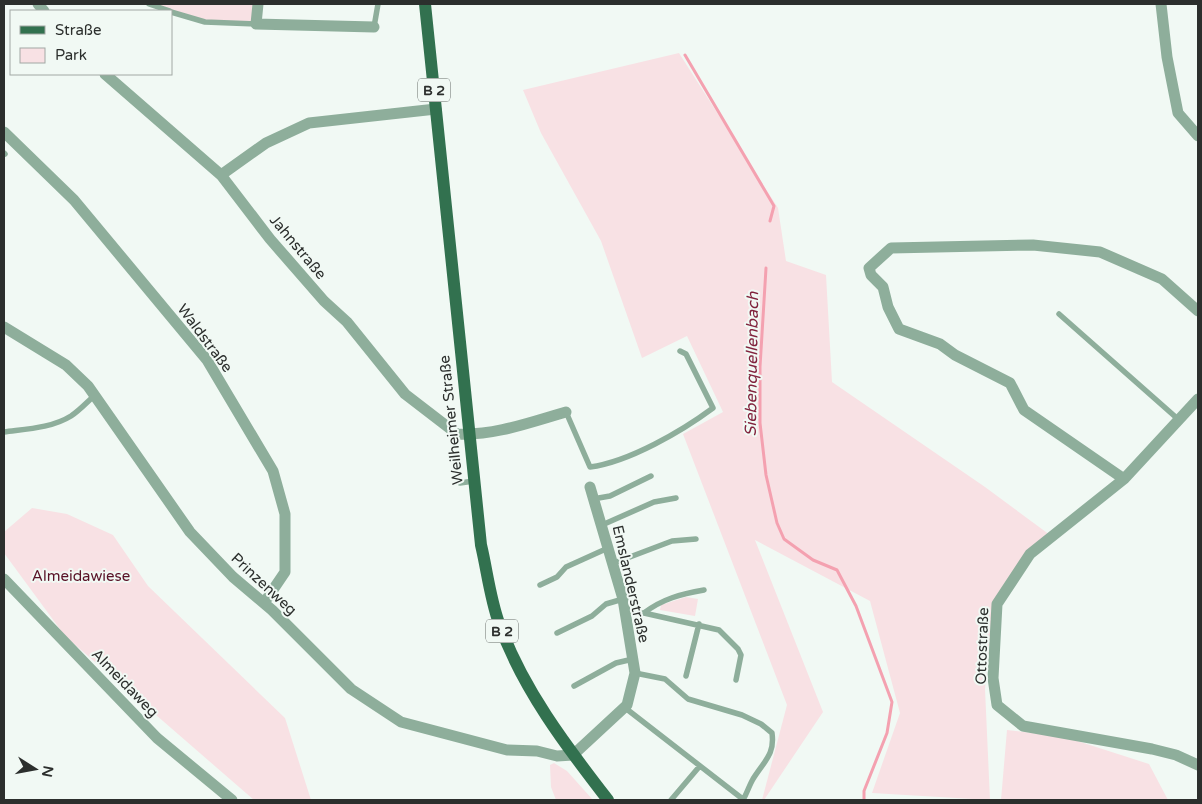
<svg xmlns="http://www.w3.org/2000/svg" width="1202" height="804" font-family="'Varela Round',sans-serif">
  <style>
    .green { fill: #f8e1e4 }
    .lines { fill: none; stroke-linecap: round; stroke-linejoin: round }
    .stream { stroke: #f4a1b0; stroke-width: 3 }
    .lane { stroke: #8eae9b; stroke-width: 5.5 }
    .street { stroke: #8eae9b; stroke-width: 11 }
    .primary { stroke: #32714f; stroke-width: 12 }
    .labels { text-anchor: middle; stroke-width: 4; stroke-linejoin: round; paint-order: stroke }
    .shield { fill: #f1f9f4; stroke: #676c69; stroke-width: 1 }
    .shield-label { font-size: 14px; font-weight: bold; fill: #2c2f2d }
    .street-label { font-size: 15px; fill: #2c2f2d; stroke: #f1f9f4 }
    .park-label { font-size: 15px; fill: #591227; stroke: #f1f9f4 }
    .water-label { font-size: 16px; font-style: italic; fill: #81233d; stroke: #f1f9f4 }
  </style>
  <rect width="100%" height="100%" fill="#f1f9f4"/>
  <path class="green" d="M 154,4 L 255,4 L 252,21 C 227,31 179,12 154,4 Z
    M 679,53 L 778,208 L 786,261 L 826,275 L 832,382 L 985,487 L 1050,535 L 993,603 L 985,689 L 990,800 L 872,793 L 900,713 L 870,601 L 755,540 L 823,712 L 764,800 L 762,800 L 787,705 L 683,434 L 723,412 L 687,336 L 642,358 L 601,241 L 541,133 L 523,90 Z
    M 32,508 L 67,514 L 113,535 L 148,586 L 285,718 L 311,800 L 254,800 L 65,636 L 4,553 L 4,532 Z
    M 686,597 L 698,599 L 695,616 L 660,610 L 661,605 Z
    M 1007,730 L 1065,737 L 1149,764 L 1168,800 L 1001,800 Z
    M 554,763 L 567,771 L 593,800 L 556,800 L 551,787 L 550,765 Z"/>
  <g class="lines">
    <path class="stream" d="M 685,55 L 774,206 L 770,221
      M 766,268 L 760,367 L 760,423 L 766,475 L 777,523 L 784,539 L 813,560 L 837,570 L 856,606 L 892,702 L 887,733 L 864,791 L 864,800"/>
    <path class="lane" d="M 149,4 L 170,11
      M 171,12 L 205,22 L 256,24
      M 374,27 L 378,4
      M 4,153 L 5,154
      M 1059,314 L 1179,420
      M 566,412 L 590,467 C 629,462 682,431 713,408 L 686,354 L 680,351
      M 4,432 C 26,429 52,428 71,416 C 80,410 87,402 95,395
      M 460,483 L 474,481
      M 593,499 L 610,496 L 651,476
      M 602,525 L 654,502 L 676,498
      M 614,563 L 672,541 L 696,539
      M 540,585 L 557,577 L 566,567 L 608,548
      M 624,613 L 644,613 L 719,630 L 738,649 L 741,655 L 736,680
      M 644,613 C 662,599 681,594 704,590
      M 557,633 L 592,616 L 606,604 L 623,599
      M 635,673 L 665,679 L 688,699 L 742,715 L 761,724 L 772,733 C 775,755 764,761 753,779 C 749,786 747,793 743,800
      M 686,676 L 699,624
      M 574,686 L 616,663 L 633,659
      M 624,707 L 744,800
      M 671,800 L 699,767"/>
    <path class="street" d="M 38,4 L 44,11
      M 258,4 L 256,24 L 374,27
      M 1161,4 L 1167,57 L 1178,113 L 1198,136
      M 105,74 L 221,175 L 270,239 L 324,301 L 347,322 L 405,394 L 457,434 C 494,436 531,422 566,412
      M 4,132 L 74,200 L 207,360 L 273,471 L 285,514 L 285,572 L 264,603
      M 221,175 L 266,143 L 309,123 L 436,109
      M 4,327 L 66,365 L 88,386 L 190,532 L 233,577 L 272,610 L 351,689 L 401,722 L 507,750 L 537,751 L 557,756 L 573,755 L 627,705 L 635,673 L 623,599 L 590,487
      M 1198,399 L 1124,479 L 1030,554 L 997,604 L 993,678 L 997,705 L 1023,726 L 1152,749 L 1176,755 L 1198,765
      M 1124,479 L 1024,410 L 1010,383 L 955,355 L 940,344 L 899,329 L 888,307 L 883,287 L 871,275 L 869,268 L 891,248 L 1033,245 L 1100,252 L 1162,279 L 1198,311
      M 4,579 L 157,738 L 232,800"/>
    <path class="primary" d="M 425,4 L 481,545 C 487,570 490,598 499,623 C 522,688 566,746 608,800"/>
  </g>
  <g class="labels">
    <g class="shield">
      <rect x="418" y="78.5" width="32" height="23" rx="4"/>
      <rect x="486" y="619.5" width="32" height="23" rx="4"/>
    </g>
    <g class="shield-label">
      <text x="434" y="95">B 2</text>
      <text x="502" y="636">B 2</text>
    </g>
    <g class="street-label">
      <text transform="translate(298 247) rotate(50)" y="5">Jahnstraße</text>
      <text transform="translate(205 338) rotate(53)" y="5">Waldstraße</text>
      <text transform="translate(451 420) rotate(-96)" y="5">Weilheimer Straße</text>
      <text transform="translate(264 584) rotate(43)" y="5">Prinzenweg</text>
      <text transform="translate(631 584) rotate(77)" y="5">Emslanderstraße</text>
      <text transform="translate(982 646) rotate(-88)" y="5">Ottostraße</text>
      <text transform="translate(125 683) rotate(46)" y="5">Almeidaweg</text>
    </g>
    <g class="park-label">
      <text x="81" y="581">Almeidawiese</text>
    </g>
    <g class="water-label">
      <text transform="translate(751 364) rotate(-89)" y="6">Siebenquellenbach</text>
    </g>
  </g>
  <rect width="1202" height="804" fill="none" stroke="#2c2f2d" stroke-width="10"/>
  <rect x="10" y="10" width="162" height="65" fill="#f1f9f4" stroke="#a2a8a4"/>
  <rect x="20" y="26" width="25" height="8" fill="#32714f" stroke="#a2a8a4"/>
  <text x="55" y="35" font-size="15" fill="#2c2f2d">Straße</text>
  <rect x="20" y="48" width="25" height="15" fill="#f8e1e4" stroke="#a2a8a4"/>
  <text x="55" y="60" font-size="15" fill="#2c2f2d">Park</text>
  <g transform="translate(35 769) rotate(101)" stroke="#f1f9f4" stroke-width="4" paint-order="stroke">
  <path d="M0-4L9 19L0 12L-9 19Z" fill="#2c2f2d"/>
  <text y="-8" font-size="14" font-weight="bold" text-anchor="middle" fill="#2c2f2d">N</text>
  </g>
</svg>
